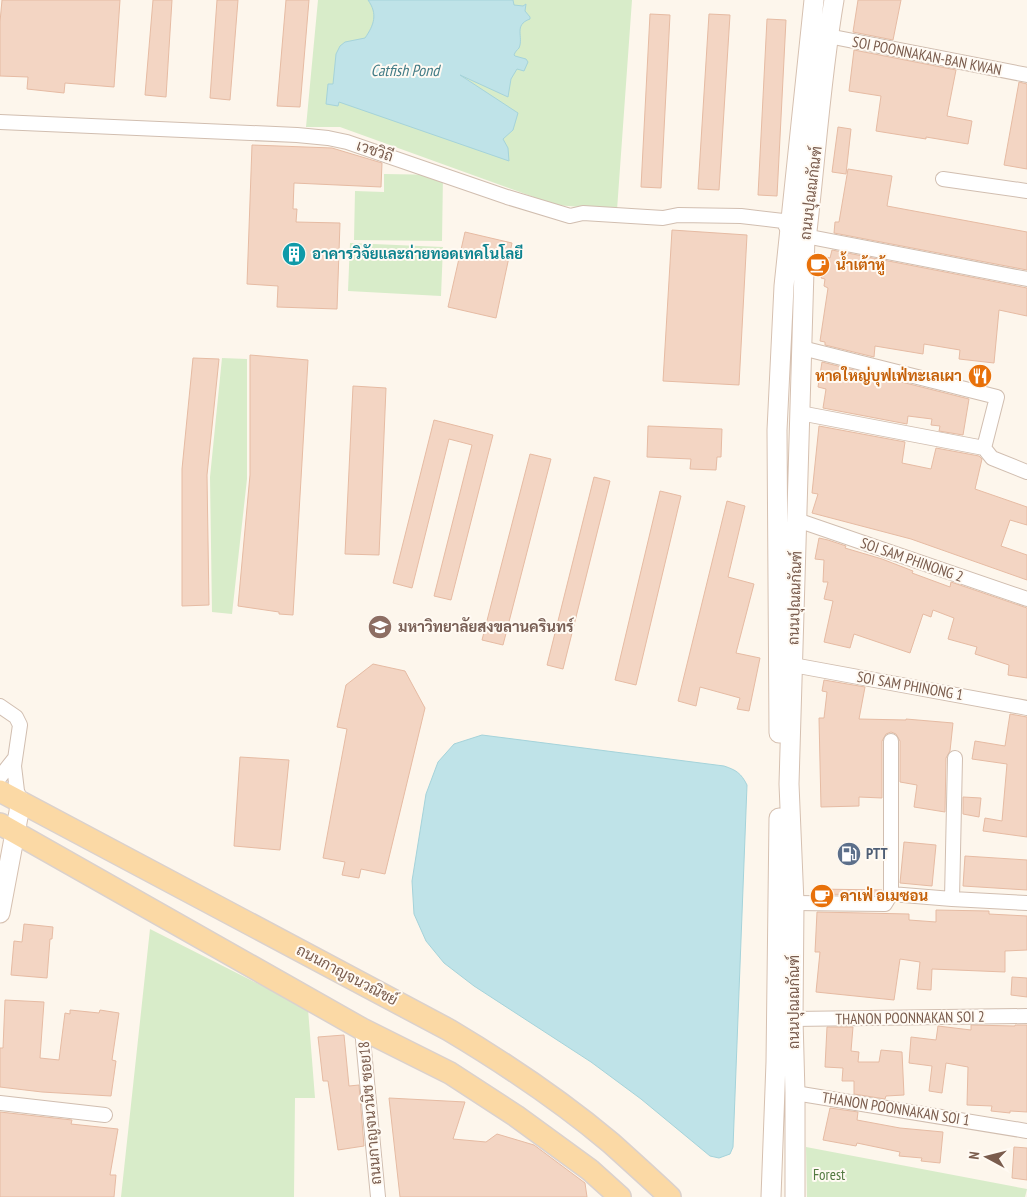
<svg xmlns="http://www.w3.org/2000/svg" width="1027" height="1197" font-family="'PT Sans Narrow',Sarabun,sans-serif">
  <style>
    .green { fill: #d8ecc9 }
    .water { fill: #bfe3e8; stroke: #a5d3da }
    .building { fill: #f3d5c3; stroke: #e6bba3 }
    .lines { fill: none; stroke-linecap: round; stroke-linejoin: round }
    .street-casing { stroke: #d1beb0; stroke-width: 16 }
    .secondary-casing { stroke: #d6c0b0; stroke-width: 21 }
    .primary-casing { stroke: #dad1cd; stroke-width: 24 }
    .street { stroke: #fff; stroke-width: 14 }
    .secondary { stroke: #fff; stroke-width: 19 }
    .primary { stroke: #fbd9a5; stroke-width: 21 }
    .labels { text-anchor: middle; stroke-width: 4; stroke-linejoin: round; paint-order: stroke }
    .street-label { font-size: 15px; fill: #7a5c4d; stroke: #fffaf3 }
    .culture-label { font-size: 15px; font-weight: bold; fill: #0d838f; stroke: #fffaf3; text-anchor: start }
    .food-label { font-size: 15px; font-weight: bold; fill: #c56008; stroke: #fffaf3; text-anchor: start }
    .education-label { font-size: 15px; font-weight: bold; fill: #785e54; stroke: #fffaf3; text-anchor: start }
    .service-label { font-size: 15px; font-weight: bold; fill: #4e5e75; stroke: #fffaf3; text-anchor: start }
    .park-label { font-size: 15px; fill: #537a41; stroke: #fffaf3 }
    .water-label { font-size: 16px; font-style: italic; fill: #437c86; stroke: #fffaf3 }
  </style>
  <rect width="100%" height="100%" fill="#fdf6ec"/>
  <path class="green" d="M 318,0 L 632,0 L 617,210 L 556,205 L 340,127 L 306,127 Z
    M 384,174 L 443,175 L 442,241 L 354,240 L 355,191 L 384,192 Z
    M 350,243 L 443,247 L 441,296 L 348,291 Z
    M 222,358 L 247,359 L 247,479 L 232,614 L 212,612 L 210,477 Z
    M 150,929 L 308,1009 L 315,1098 L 295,1098 L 294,1197 L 121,1197 Z
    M 806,1147 L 1027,1189 L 1025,1197 L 807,1197 Z"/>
  <path class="water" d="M 368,0 L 513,0 L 514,5 L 523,6 L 526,4 L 525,11 L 530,17 L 530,19 C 513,25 524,37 519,48 C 517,50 515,52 514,55 L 515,56 L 526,59 L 528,62 L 524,71 L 517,69 L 511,79 L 508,97 L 460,75 L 518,113 L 513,130 L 503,139 L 508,148 L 509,161 L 339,102 L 338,106 L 326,104 L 328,84 L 333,84 L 336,54 L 340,46 L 345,42 L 365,38 C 374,25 378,14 368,0 Z
    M 482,735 L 724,766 C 736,770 741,773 747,785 L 733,1147 L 730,1154 L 719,1158 L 710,1156 L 641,1099 L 591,1062 L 474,986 L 444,963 L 426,941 L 414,914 L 412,881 L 426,794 L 438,762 L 454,744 Z"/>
  <path class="building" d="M 2,0 L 120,0 L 114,87 L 65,83 L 64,93 L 27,89 L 28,77 L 0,76 L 0,22 Z
    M 153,0 L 172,0 L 166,97 L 145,95 Z
    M 217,0 L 238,0 L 230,100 L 210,98 Z
    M 286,0 L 309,0 L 300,107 L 277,106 Z
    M 858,0 L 901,0 L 893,40 L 853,32 Z
    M 650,14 L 670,15 L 661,188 L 641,187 Z
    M 709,14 L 730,15 L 719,190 L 698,189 Z
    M 767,19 L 786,20 L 777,196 L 758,195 Z
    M 854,50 L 956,70 L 947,116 L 972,121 L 968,144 L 926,137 L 926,139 L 876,131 L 881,96 L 849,91 Z
    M 1019,82 L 1027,84 L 1027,169 L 1004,165 Z
    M 838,127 L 851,129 L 846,174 L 832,172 Z
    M 252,145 L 332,148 L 382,163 L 381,187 L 294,183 L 293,209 L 297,209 L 296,222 L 340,223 L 337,309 L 277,307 L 278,286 L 247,284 Z
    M 848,169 L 892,176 L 887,206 L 1027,232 L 1027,270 L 834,233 L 835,222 L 839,222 Z
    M 672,230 L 747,235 L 739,385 L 663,381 Z
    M 465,232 L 512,243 L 496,318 L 448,307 Z
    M 832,250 L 1027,288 L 1027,316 L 999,310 L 994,363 L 959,359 L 960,350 L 924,344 L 923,354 L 875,346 L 874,357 L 825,345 L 825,342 L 820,341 L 828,288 L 824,286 L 825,279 L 821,278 L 826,257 L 830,258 Z
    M 250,355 L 308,360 L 293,615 L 279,614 L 279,612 L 238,606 L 250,475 Z
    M 193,358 L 219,359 L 207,475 L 209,605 L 182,606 L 182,469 Z
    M 822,362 L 969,399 L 963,435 L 939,431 L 940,426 L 931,425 L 932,419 L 908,416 L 907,424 L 823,408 L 826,389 L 818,387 Z
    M 353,386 L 386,388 L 379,555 L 345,554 Z
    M 434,420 L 493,435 L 451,600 L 434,596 L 472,445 L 449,439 L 412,588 L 393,583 Z
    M 648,426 L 722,429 L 721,457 L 717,457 L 716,470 L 690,469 L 691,459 L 647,457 Z
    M 819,426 L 905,442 L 902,463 L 931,469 L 936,448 L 979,456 L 982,459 L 975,489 L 1027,507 L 1027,525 L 1010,520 L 1001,546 L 1027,555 L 1027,580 L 911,539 L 812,513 L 818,494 L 812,493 Z
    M 530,454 L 551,459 L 503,645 L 482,640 Z
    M 594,477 L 610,481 L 563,669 L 547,665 Z
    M 660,491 L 681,496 L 636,685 L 615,680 Z
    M 727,501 L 745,506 L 728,577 L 754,584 L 736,653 L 760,658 L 749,711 L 737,709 L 740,698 L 700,687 L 696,706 L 678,701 Z
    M 819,538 L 828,540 L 846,546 L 845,548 L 882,559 L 913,571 L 912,573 L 950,587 L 951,582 L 1027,608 L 1027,678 L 1008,675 L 1009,665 L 975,654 L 977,647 L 948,639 L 954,618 L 933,610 L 931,617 L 923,614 L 910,653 L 854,634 L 850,648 L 824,642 L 833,601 L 824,599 L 828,582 L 823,582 L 824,560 L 815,559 Z
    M 373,664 L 405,671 L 425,708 L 385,874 L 361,869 L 359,878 L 342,875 L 345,862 L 323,858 L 347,729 L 337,727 L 346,685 Z
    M 824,680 L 865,687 L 859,719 L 906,720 L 906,719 L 953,723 L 950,751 L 946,758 L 945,812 L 914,807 L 917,785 L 900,782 L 900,741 L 896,734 L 891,732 L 886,734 L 882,741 L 882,798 L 859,797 L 859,806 L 821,807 L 819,718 L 824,718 L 827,692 L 822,691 Z
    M 1010,714 L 1027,717 L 1027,837 L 983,831 L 985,818 L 1002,821 L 1007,764 L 972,759 L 975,741 L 1005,746 Z
    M 240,757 L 289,760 L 280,850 L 234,846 Z
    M 963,797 L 981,798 L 979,817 L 963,814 Z
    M 904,842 L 936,845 L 932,886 L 900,883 Z
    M 965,856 L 1027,860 L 1027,890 L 963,886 Z
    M 816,889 L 882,890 L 882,892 L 880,895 L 816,894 Z
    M 936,910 L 989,911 L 989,914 L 1027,916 L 1027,950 L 1005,951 L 1005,972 L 932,969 L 931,990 L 917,989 L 920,962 L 900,959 L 894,1000 L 816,992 L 820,952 L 815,952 L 817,912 L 909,914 L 909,920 L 936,922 Z
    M 24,924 L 53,927 L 52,939 L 50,939 L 47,978 L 11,975 L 14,941 L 22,942 Z
    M 1012,977 L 1027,978 L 1027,997 L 1011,995 Z
    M 5,1000 L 44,1002 L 40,1058 L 59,1060 L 65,1013 L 70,1014 L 70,1010 L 99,1013 L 100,1010 L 119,1013 L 112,1060 L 116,1061 L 111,1096 L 42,1092 L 0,1087 L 0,1048 L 3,1048 Z
    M 971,1025 L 1015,1026 L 1015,1025 L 1027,1025 L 1027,1112 L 1010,1111 L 1010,1113 L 991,1111 L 992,1106 L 967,1105 L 968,1067 L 946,1063 L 942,1093 L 929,1091 L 932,1066 L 909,1063 L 911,1037 L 936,1040 L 938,1026 L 971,1030 Z
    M 827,1027 L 853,1027 L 851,1051 L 859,1052 L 858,1062 L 879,1062 L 881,1050 L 902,1052 L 904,1095 L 886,1096 L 885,1099 L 854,1094 L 854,1081 L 842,1081 L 843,1068 L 825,1067 Z
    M 344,1035 L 349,1086 L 359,1085 L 364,1146 L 338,1150 L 328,1081 L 323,1081 L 318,1037 Z
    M 389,1098 L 465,1102 L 453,1139 L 486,1142 L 497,1134 L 534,1145 L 585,1183 L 587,1197 L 400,1197 Z
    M 830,1108 L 858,1112 L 857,1120 L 900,1128 L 943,1132 L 940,1163 L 921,1161 L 922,1158 L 899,1156 L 900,1152 L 857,1143 L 856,1146 L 823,1140 Z
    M 0,1112 L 72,1120 L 71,1124 L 118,1129 L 110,1175 L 116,1175 L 114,1197 L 0,1197 Z
    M 1014,1147 L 1027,1148 L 1027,1180 L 1012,1178 Z"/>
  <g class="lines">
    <g class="street-casing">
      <path id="street" d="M 828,36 L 1027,75
        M 0,122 L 297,135 L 328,138 L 347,142 L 507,197 L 570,216 L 583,213 L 663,218 L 678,215 L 741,216 L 783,221 L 789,232
        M 943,179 L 1027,191
        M 805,236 L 1027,279
        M 802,348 L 997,397 L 984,448
        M 800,413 L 984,448
        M 984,448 L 992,458 L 1027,472
        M 797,520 L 1027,599
        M 793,665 L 1027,708
        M 0,706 L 16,717 L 20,725 L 14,766 L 17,791 L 21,801
        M 891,741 L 891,894
        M 0,777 L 15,758
        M 952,899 L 955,758
        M 794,903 L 885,904 L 891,894 L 952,899 L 1027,903
        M 793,1019 L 1027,1016
        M 362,1029 L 378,1197
        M 795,1093 L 1027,1131
        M 0,1103 L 105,1115"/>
    </g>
    <g class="secondary-casing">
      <path id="secondary" d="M 779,733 L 777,430 L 784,286 L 814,0
        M 0,913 L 21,801
        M 771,1197 L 776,1062 L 779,818
        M 795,1197 L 795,1093 L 793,1019 L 794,903 L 789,784 L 805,236 L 807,231 C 816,154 821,76 834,0"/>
    </g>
    <g class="primary-casing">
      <path id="primary" d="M 0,791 L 449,1030 C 506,1064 561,1101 611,1143 C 631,1161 651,1179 670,1197
        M 0,824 L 362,1029 L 450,1073 L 516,1116 L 590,1170 L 620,1197"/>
    </g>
    <use href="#street" class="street"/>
    <use href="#secondary" class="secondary"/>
    <use href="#primary" class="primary"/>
  </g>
  <defs>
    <g id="building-disc" transform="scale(1.25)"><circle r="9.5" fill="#0f9aa8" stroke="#fffaf3"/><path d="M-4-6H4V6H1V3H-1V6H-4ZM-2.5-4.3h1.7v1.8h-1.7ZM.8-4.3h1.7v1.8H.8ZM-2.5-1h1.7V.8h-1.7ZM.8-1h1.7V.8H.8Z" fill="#fff"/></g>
    <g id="cafe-disc" transform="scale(1.25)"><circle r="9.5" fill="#e8710a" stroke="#fffaf3"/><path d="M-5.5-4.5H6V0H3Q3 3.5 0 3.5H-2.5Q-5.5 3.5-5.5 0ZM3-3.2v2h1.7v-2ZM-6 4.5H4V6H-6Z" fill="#fff"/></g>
    <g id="restaurant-disc" transform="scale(1.25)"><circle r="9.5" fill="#e8710a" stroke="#fffaf3"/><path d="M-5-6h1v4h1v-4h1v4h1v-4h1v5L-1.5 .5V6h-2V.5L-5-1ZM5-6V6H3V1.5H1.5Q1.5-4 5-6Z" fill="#fff"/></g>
    <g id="university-disc" transform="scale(1.25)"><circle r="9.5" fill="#8d6e63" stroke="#fffaf3"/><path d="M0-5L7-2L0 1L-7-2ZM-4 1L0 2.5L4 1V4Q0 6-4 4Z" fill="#fff"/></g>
    <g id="fuel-disc" transform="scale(1.25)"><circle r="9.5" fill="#5c6f8a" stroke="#fffaf3"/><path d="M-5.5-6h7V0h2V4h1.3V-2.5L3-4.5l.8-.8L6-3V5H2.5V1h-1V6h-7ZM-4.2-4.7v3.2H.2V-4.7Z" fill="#fff"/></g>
  </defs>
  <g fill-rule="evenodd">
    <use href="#building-disc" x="294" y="254"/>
    <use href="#cafe-disc" x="818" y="265"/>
    <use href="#restaurant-disc" x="980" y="376"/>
    <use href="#university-disc" x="380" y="627"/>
    <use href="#fuel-disc" x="849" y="854"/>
    <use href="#cafe-disc" x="822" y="896"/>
  </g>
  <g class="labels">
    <g class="street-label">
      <text transform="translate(927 56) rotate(11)" y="5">SOI POONNAKAN-BAN KWAN</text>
      <text transform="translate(375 151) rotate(19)" y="5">เวชวิถี</text>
      <text transform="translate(811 193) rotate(-83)" y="5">ถนนปุณณกัณฑ์</text>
      <text transform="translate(912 560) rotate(19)" y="5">SOI SAM PHINONG 2</text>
      <text transform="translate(795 598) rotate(-88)" y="5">ถนนปุณณกัณฑ์</text>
      <text transform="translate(910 686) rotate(10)" y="5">SOI SAM PHINONG 1</text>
      <text transform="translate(347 975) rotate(28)" y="5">ถนนกาญจนวณิชย์</text>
      <text transform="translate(794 1002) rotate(-90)" y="5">ถนนปุณณกัณฑ์</text>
      <text transform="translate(910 1018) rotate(-1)" y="5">THANON POONNAKAN SOI 2</text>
      <text transform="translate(896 1109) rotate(9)" y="5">THANON POONNAKAN SOI 1</text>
      <text transform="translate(370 1113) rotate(-95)" y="5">ถนนกาญจนวนิช ซอย18</text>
    </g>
    <g class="culture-label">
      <text x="312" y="259">อาคารวิจัยและถ่ายทอดเทคโนโลยี</text>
    </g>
    <g class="food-label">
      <text x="836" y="270">น้ำเต้าหู้</text>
      <text x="962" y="381" text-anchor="end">หาดใหญ่บุฟเฟ่ทะเลเผา</text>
      <text x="840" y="901">คาเฟ่ อเมซอน</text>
    </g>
    <g class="education-label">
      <text x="398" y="632">มหาวิทยาลัยสงขลานครินทร์</text>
    </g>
    <g class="service-label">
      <text x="866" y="859">PTT</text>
    </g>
    <g class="park-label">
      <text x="829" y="1180">Forest</text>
    </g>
    <g class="water-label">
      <text x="405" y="76">Catfish Pond</text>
    </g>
  </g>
  <g transform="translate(987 1157) rotate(277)" stroke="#fffaf3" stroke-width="4" paint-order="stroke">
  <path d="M0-4L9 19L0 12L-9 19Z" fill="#7a5c4d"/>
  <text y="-8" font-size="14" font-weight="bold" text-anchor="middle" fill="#7a5c4d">N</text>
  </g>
</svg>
